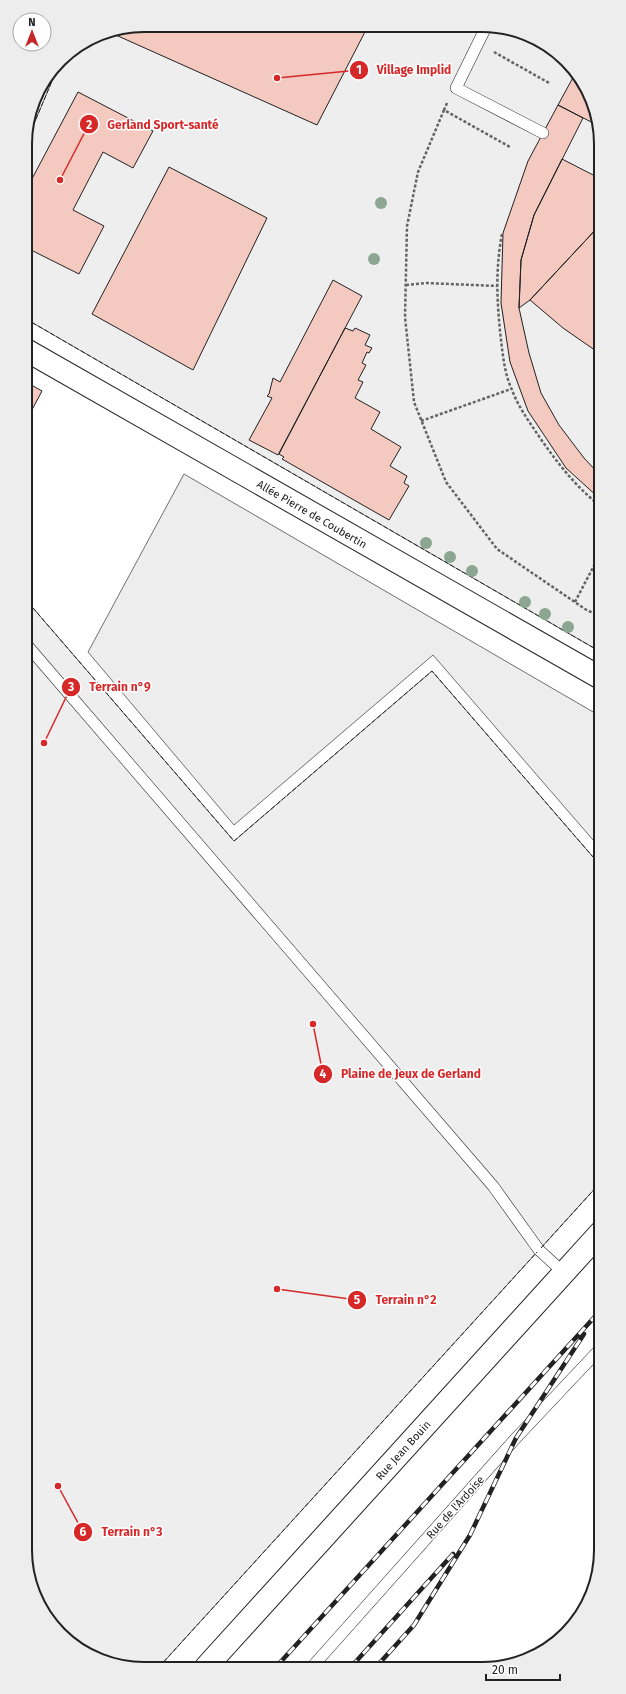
<svg xmlns="http://www.w3.org/2000/svg" width="626" height="1694" font-family="'Fira Sans',sans-serif">
  <style>
    .garden { fill: #eee; stroke: #6f6f6f }
    .parking { fill: #ededed; stroke: #6f6f6f }
    .building { fill: #f3c9c0; stroke: #222 }
    .lines { fill: none; stroke-linecap: round; stroke-linejoin: round }
    .service-casing { stroke: #222; stroke-width: 12 }
    .minor-casing { stroke: #222; stroke-width: 24 }
    .path { stroke: #646464; stroke-width: 2.5; stroke-dasharray: 3 2; stroke-linecap: butt }
    .service { stroke: #fff; stroke-width: 11 }
    .minor { stroke: #fff; stroke-width: 22 }
    .rail-casing { stroke: #222; stroke-width: 4.5 }
    .rail { stroke: #fff; stroke-width: 3; stroke-dasharray: 9; stroke-linecap: butt }
    .fence { stroke: #222; stroke-width: 1; stroke-dasharray: 5 2; stroke-linecap: butt }
    .wall { stroke: #222; stroke-width: 2 }
    .tree { fill: #8da692 }
    .labels { text-anchor: middle; stroke-width: 3; stroke-linejoin: round; paint-order: stroke }
    .street-label { font-size: 11px; fill: #222; stroke: #fff }
    .rim { fill: none; stroke: #222; stroke-width: 2 }
    .leader { fill: none; stroke: #d62828; stroke-width: 1.5 }
    .callout-dot { fill: #d62828; stroke: #fff; stroke-width: 1.5 }
    .mark-label { font-size: 12px; text-anchor: middle; font-weight: bold; fill: #fff }
    .callout-label { font-size: 12px; text-anchor: middle; font-weight: bold; fill: #d62828; stroke: #fff; stroke-width: 3; stroke-linejoin: round; paint-order: stroke }
  </style>
  <rect width="100%" height="100%" fill="#fff"/>
  <path class="garden" d="M 144,25 L 505,27 L 541,41 L 566,60 L 585,85 L 599,121 L 599,651 L 26,319 L 25,145 L 60,62 L 66,55 L 99,34 Z
    M 26,605 L 33,608 L 234,841 L 432,671 L 600,865 L 600,1183 L 159,1667 L 121,1667 L 91,1657 L 60,1634 L 41,1609 L 27,1573 Z"/>
  <path class="parking" d="M 184,474 L 600,716 L 600,848 L 433,655 L 234,825 L 88,652 Z"/>
  <path class="building" d="M 144,25 L 368,26 L 317,125 L 109,32 Z
    M 576,72 L 585,85 L 599,121 L 599,126 L 558,105 Z
    M 78,92 L 153,131 L 133,168 L 103,152 L 73,210 L 104,226 L 79,274 L 25,247 L 25,192 Z
    M 558,105 L 583,118 L 534,215 L 521,260 L 519,308 L 529,353 L 541,393 L 559,425 L 584,458 L 599,474 L 599,498 L 566,468 L 528,411 L 510,362 L 501,303 L 503,233 L 528,161 Z
    M 562,159 L 599,178 L 599,226 L 530,300 L 519,308 L 521,260 L 534,215 Z
    M 169,167 L 267,218 L 193,370 L 92,314 Z
    M 599,226 L 599,353 L 563,328 L 530,300 Z
    M 333,280 L 362,296 L 278,455 L 249,440 L 272,398 L 267,396 L 269,394 L 273,378 L 280,382 Z
    M 345,328 L 353,331 L 355,328 L 370,335 L 365,345 L 372,348 L 369,353 L 367,352 L 362,363 L 366,365 L 358,380 L 363,382 L 355,398 L 380,412 L 371,429 L 401,447 L 390,466 L 407,476 L 404,483 L 409,486 L 389,520 L 282,459 L 284,457 L 279,454 Z
    M 26,382 L 42,391 L 26,421 Z"/>
  <g class="lines">
    <g class="service-casing">
      <path id="service" d="M 486,27 L 456,88 L 543,133
        M 26,644 L 493,1186 L 539,1250 L 564,1273
        M 312,1667 L 516,1438 L 600,1349"/>
    </g>
    <g class="minor-casing">
      <path id="minor" d="M 26,350 L 599,677
        M 206,1667 L 600,1233"/>
    </g>
    <path class="path" d="M 494,52 L 549,83
      M 447,103 L 444,110 L 510,147
      M 444,110 L 418,172 L 407,226 L 405,317 L 414,402 L 446,482 L 497,549 L 585,609 L 599,616
      M 502,234 C 495,270 497,304 501,340 C 503,357 505,375 512,390 C 518,406 528,420 538,435 C 556,461 574,485 599,505
      M 406,285 L 426,283 L 497,286
      M 421,421 L 511,389
      M 575,602 L 599,556"/>
    <use href="#service" class="service"/>
    <use href="#minor" class="minor"/>
    <g class="rail-casing">
      <path id="rail" d="M 276,1667 L 600,1311
        M 351,1667 L 453,1554
        M 376,1667 L 414,1625 L 470,1535 L 516,1438 L 584,1334"/>
    </g>
    <use href="#rail" class="rail"/>
    <path class="fence" d="M 25,145 L 60,62
      M 26,319 L 599,651
      M 26,605 L 33,608 L 234,841 L 432,671 L 600,865
      M 541,1248 L 600,1183
      M 159,1667 L 537,1252"/>
    <path class="wall" d="M 599,572 L 594,582 L 599,585"/>
  </g>
  <g class="tree">
    <circle cx="381" cy="203" r="6"/>
    <circle cx="374" cy="259" r="6"/>
    <circle cx="426" cy="543" r="6"/>
    <circle cx="450" cy="557" r="6"/>
    <circle cx="472" cy="571" r="6"/>
    <circle cx="525" cy="602" r="6"/>
    <circle cx="545" cy="614" r="6"/>
    <circle cx="568" cy="627" r="6"/>
  </g>
  <g class="labels">
    <g class="street-label">
      <text transform="translate(312 514) rotate(30)" y="4">Allée Pierre de Coubertin</text>
      <text transform="translate(403 1450) rotate(-48)" y="4">Rue Jean Bouin</text>
      <text transform="translate(455 1507) rotate(-48)" y="4">Rue de l'Ardoise</text>
    </g>
  </g>
  <path d="M0 0H626V1694H0ZM144 32H482A112 112 0 0 1 594 144V1550A112 112 0 0 1 482 1662H144A112 112 0 0 1 32 1550V144A112 112 0 0 1 144 32Z" fill="#ededed" fill-rule="evenodd"/>
  <path class="rim" d="M144 32H482A112 112 0 0 1 594 144V1550A112 112 0 0 1 482 1662H144A112 112 0 0 1 32 1550V144A112 112 0 0 1 144 32Z"/>
  <path class="leader" d="M277 78L359 70M60 180L89 124M44 743L71 687M313 1024L323 1074M277 1289L357 1300M58 1486L83 1532"/>
  <g class="callout-dot">
    <circle cx="277" cy="78" r="4"/>
    <circle cx="60" cy="180" r="4"/>
    <circle cx="44" cy="743" r="4"/>
    <circle cx="313" cy="1024" r="4"/>
    <circle cx="277" cy="1289" r="4"/>
    <circle cx="58" cy="1486" r="4"/>
    <circle cx="359" cy="70" r="10"/>
    <circle cx="89" cy="124" r="10"/>
    <circle cx="71" cy="687" r="10"/>
    <circle cx="323" cy="1074" r="10"/>
    <circle cx="357" cy="1300" r="10"/>
    <circle cx="83" cy="1532" r="10"/>
  </g>
  <g class="mark-label">
    <text x="359" y="74">1</text>
    <text x="89" y="129">2</text>
    <text x="71" y="691">3</text>
    <text x="323" y="1078">4</text>
    <text x="357" y="1304">5</text>
    <text x="83" y="1536">6</text>
  </g>
  <g class="callout-label">
    <text x="414" y="74">Village Implid</text>
    <text x="163" y="129">Gerland Sport-santé</text>
    <text x="120" y="691">Terrain n°9</text>
    <text x="411" y="1078">Plaine de Jeux de Gerland</text>
    <text x="406" y="1304">Terrain n°2</text>
    <text x="132" y="1536">Terrain n°3</text>
  </g>
  <g transform="translate(32 32)"><circle r="19" fill="#ffffff" stroke="#a7a7a7"/>
  <path d="M0-3L7 15L0 10L-7 15Z" fill="#c62828"/>
  <text y="-6" font-size="11" font-weight="bold" text-anchor="middle" fill="#222222">N</text>
  </g>
  <path d="M486 1674v6h74v-6" fill="none" stroke="#222222" stroke-width="2"/>
  <text x="492" y="1674" font-size="12" fill="#222222" stroke="#ffffff" stroke-width="3" paint-order="stroke">20 m</text>
</svg>
